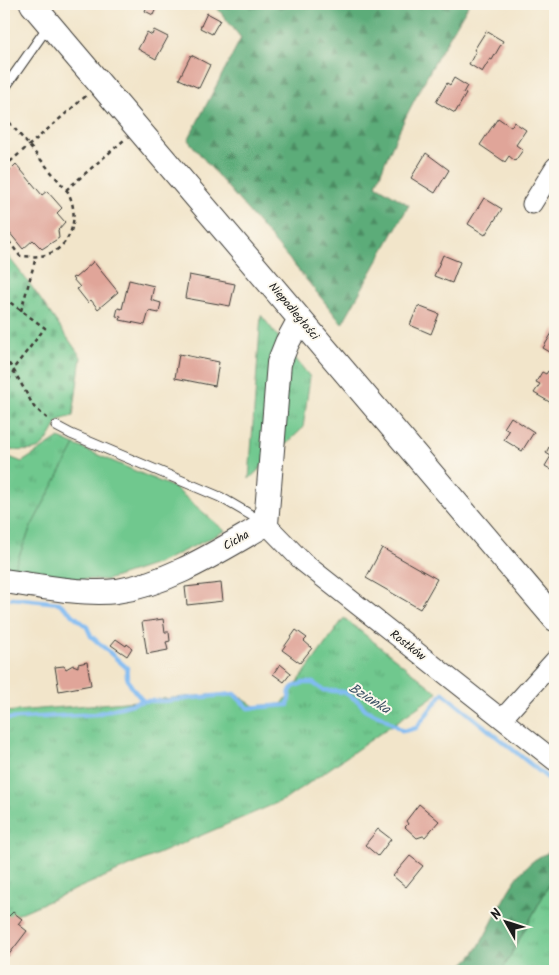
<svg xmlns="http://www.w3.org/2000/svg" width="559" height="975" font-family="Kalam,sans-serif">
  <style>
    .grass { fill: url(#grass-tufts); stroke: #467255 }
    .forest { fill: url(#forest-firs); stroke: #3c644a }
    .cemetery { fill: url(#cemetery-stones); stroke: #467255 }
    .pitch { fill: #70c88e; stroke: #467255 }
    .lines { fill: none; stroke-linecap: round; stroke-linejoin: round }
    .stream { stroke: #81bbf2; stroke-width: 4.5 }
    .building { fill: #e0a599 }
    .service-casing { stroke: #3c3a36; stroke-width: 11 }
    .minor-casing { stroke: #3c3a36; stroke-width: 21 }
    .tertiary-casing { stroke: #3c3a36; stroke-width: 26 }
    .path { stroke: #3c3a36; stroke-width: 2.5; stroke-dasharray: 4 4; stroke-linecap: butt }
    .service { stroke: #fff; stroke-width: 9 }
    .minor { stroke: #fff; stroke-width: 19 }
    .tertiary { stroke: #fff; stroke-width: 24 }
    .labels { text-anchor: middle; stroke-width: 4; stroke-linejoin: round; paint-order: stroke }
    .street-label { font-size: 12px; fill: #1c1c1c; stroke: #fbf7ec }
    .water-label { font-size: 14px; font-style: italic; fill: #3f5467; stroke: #fbf7ec }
  </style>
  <defs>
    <pattern id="grass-tufts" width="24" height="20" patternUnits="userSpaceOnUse" patternTransform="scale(1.25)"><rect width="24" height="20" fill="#70c88e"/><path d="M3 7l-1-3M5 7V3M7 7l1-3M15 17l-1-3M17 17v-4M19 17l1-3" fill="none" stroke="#60ab7a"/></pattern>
    <pattern id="forest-firs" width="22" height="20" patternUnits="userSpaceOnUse" patternTransform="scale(1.25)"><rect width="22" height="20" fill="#5cac79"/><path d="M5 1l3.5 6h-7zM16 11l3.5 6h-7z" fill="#4b8b62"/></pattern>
    <pattern id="cemetery-stones" width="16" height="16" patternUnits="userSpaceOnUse" patternTransform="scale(1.25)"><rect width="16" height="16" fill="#70c88e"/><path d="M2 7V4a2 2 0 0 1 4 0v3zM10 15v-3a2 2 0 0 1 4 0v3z" fill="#60ab7a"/></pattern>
  </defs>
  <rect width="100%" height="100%" fill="#fbf7ec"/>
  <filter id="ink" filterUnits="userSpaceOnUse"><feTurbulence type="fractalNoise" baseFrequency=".02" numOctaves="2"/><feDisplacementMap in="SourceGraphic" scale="10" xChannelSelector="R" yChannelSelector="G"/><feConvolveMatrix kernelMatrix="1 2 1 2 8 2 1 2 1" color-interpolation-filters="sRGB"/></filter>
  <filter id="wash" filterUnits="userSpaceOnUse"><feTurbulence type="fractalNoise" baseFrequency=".0096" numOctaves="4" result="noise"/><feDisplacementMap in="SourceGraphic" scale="20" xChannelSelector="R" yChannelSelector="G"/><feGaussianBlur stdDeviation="1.12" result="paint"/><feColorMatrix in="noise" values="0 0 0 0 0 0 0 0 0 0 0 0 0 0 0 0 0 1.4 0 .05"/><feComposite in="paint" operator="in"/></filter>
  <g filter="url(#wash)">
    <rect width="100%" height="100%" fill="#f2e5ca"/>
    <path class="grass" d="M 261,315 L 310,377 L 303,428 L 249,479 Z
      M 59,438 L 75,445 L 31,527 L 13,571 L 4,561 L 4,455 L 22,462 Z
      M 344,618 L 438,693 L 286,799 L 4,920 L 4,712 L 234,693 L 254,706 L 282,704 Z
      M 555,874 L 555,971 L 502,971 Z"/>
    <path class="forest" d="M 214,4 L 469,4 C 434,62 400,121 376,185 L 409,205 L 342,324 C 293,261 239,202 188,140 L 241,38 Z
      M 555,851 L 555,874 L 502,971 L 456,971 C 462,965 470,959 475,952 C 498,920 512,859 555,851 Z"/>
    <path class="cemetery" d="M 4,251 L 29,283 L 81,357 L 73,416 L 59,420 C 40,454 43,451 4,450 Z"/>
    <path class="pitch" d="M 75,445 L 175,488 L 225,531 L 159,563 L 107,580 L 73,579 L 13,571 L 31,527 Z"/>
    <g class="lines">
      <path class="stream" d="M 12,598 L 59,603 L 87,627 L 91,636 L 127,668 C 124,681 135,691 143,701 L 165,701 L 234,694 L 248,708 L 288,705 L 290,691 L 293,687 L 303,683 L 313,683 L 323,690 L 344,692 L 358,701 L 366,710 L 384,718 L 403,731 L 416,728 L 443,693 L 555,784
        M 4,719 L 96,714 L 143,701"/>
    </g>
    <g id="blocks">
      <path class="building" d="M 148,4 L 158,4 L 153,15 L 145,11 Z
        M 207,13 L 220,20 L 212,34 L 200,28 Z
        M 154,30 L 168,37 L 156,59 L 138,49 L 147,32 L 152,35 Z
        M 486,31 L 503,41 L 492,60 L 490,59 L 482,72 L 469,64 L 476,51 L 474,50 Z
        M 191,55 L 210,65 L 199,88 L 179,79 Z
        M 454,78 L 467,86 L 463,93 L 466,94 L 455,113 L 436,102 L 447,83 L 450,85 Z
        M 498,118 L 511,127 L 514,122 L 526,130 L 516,145 L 523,150 L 515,161 L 509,156 L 505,162 L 480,145 Z
        M 426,153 L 449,170 L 435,193 L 411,178 Z
        M 16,164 L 42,195 L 47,191 L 62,208 L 57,213 L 65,222 L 58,230 L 59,238 L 42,249 L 33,240 L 23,249 L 4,226 L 4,176 Z
        M 484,198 L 502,209 L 485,235 L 468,224 Z
        M 443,255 L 460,262 L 452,283 L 434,276 Z
        M 93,261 L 118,292 L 98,309 L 91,300 L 88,303 L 77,289 L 80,287 L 72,278 L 74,277 L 75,278 L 92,263 Z
        M 189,275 L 235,284 L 230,306 L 185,298 Z
        M 129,280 L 154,286 L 151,300 L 161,303 L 159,313 L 149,311 L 145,325 L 120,320 L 121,317 L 116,316 L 118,308 L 122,309 Z
        M 418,306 L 439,314 L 431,334 L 410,325 Z
        M 555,328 L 555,355 L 543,348 Z
        M 179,354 L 219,362 L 215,386 L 175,378 Z
        M 548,371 L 555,375 L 555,400 L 553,404 L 534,393 L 540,384 L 536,382 L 542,372 L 546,374 Z
        M 511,417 L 534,432 L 522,451 L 504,440 L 509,431 L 504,428 Z
        M 549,447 L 555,451 L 555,472 L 545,466 L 551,456 L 546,453 Z
        M 382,548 L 437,579 L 420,609 L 366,578 Z
        M 221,583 L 223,601 L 187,605 L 185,587 Z
        M 163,619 L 165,632 L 169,632 L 170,641 L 166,642 L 168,650 L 147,654 L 142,622 Z
        M 296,630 L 307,638 L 304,641 L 312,648 L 300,663 L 282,650 Z
        M 116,639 L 126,646 L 127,644 L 132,648 L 127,656 L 111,645 Z
        M 87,662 L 91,685 L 59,691 L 55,667 L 64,666 L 66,669 L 73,665 L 78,667 L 78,664 Z
        M 280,664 L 291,673 L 284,682 L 273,674 Z
        M 419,804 L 439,821 L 425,837 L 423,836 L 417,838 L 405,827 L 408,824 L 406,821 Z
        M 378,829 L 391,839 L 378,856 L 365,845 Z
        M 410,856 L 423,866 L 406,887 L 393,876 Z
        M 4,912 L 9,916 L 13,912 L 22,919 L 18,924 L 27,931 L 7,957 L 4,955 L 5,940 L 4,939 Z"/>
    </g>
  </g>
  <g filter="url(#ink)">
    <use href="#blocks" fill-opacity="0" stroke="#3c3a36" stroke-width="1"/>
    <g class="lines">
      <g class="service-casing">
        <path id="service" d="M 4,89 L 49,25
          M 56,426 L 71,434 L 220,497 L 263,522"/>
      </g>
      <g class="minor-casing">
        <path id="minor" d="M 532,204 L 555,167
          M 266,524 L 303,562 L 555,761
          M 502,719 L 555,660"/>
      </g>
      <g class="tertiary-casing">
        <path id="tertiary" d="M 32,4 L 555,619
          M 4,581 C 38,586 84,595 117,591 C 171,583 220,550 266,524 L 279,363 L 287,343 L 300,319"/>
      </g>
      <path class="path" d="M 4,116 L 68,192 C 78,212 75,238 55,251 C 45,257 32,257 20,256 L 4,235
        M 4,167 L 86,96
        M 66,190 L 124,140
        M 4,298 L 45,328 L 13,369
        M 21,311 L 36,257
        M 4,357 L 13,369 L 34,407 L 47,418
        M 4,387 L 14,371"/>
      <use href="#service" class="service"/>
      <use href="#minor" class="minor"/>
      <use href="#tertiary" class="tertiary"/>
    </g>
  </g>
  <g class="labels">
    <g class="street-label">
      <text transform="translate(294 311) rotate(50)" y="4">Niepodległości</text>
      <text transform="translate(236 540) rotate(-30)" y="4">Cicha</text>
      <text transform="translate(408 645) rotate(38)" y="4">Rostków</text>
    </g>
    <g class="water-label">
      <text transform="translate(370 698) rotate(32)" y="5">Bzianka</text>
    </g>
  </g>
  <rect width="559" height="975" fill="none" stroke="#fbf7ec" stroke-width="20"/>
  <g transform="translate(506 922) rotate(309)" stroke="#fbf7ec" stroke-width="4" paint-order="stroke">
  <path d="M0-4L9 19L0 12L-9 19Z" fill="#1c1c1c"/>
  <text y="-8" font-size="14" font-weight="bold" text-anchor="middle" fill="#1c1c1c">N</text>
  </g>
</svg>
